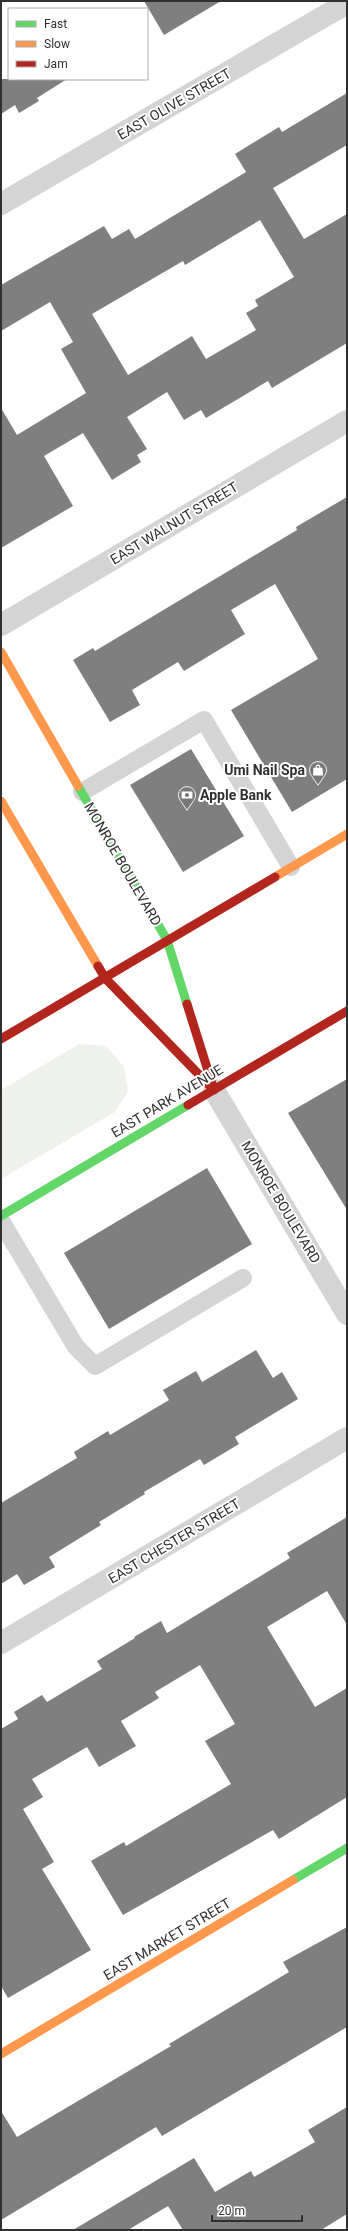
<svg xmlns="http://www.w3.org/2000/svg" width="348" height="2231" font-family="Roboto,sans-serif">
  <style>
    .green { fill: #eff2ec }
    .building { fill: #7f7f7f; fill-rule: evenodd }
    .lines { fill: none; stroke-linecap: round; stroke-linejoin: round }
    .lane { stroke: #d4d4d4; stroke-width: 18 }
    .street { stroke: #d4d4d4; stroke-width: 22 }
    .fast { stroke: #63d668; stroke-width: 9 }
    .slow { stroke: #ff974d; stroke-width: 9 }
    .jam { stroke: #b3261e; stroke-width: 9 }
    .labels { text-anchor: middle; stroke-width: 4; stroke-linejoin: round; paint-order: stroke }
    .street-label { font-size: 14px; fill: #303030; stroke: #fff }
    .poi-label { font-size: 14px; font-weight: bold; fill: #303030; stroke: #fff; text-anchor: end }
  </style>
  <rect width="100%" height="100%" fill="#fff"/>
  <path class="green" d="M 79,1044 L 106,1046 L 124,1067 L 128,1091 L 115,1112 L 1,1179 L 1,1090 Z"/>
  <path class="building" d="M 144,1 L 221,1 L 164,35 Z
    M 1,79 L 67,79 L 37,98 L 39,101 L 19,113 L 15,105 L 1,114 Z
    M 347,93 L 347,145 L 273,188 L 304,239 L 347,214 L 347,343 L 272,388 L 268,381 L 206,418 L 201,410 L 184,420 L 167,392 L 127,417 L 147,449 L 137,455 L 141,462 L 112,480 L 83,433 L 44,456 L 73,506 L 1,548 L 1,408 L 17,435 L 86,393 L 61,349 L 73,342 L 50,302 L 1,331 L 1,285 L 104,226 L 112,239 L 129,229 L 135,239 L 246,172 L 235,154 L 279,127 L 282,132 ZM 260,220 L 294,277 L 255,300 L 258,306 L 246,313 L 256,330 L 206,359 L 192,336 L 128,375 L 92,314 L 183,261 L 185,265 Z
    M 347,497 L 347,779 L 292,812 L 231,710 L 318,659 L 275,584 L 231,610 L 245,634 L 184,671 L 178,662 L 132,690 L 140,705 L 110,722 L 73,660 L 93,648 L 95,651 L 297,530 L 296,527 Z
    M 191,749 L 244,836 L 183,872 L 130,785 Z
    M 347,1079 L 347,1210 L 288,1113 Z
    M 207,1168 L 252,1244 L 109,1329 L 64,1253 Z
    M 256,1350 L 273,1378 L 282,1372 L 298,1399 L 235,1437 L 239,1444 L 204,1465 L 200,1459 L 144,1492 L 145,1494 L 99,1522 L 101,1525 L 49,1557 L 55,1567 L 24,1585 L 17,1574 L 1,1584 L 1,1503 L 77,1458 L 74,1452 L 108,1431 L 110,1435 L 169,1400 L 163,1390 L 196,1371 L 202,1382 Z
    M 347,1517 L 347,1625 L 327,1591 L 267,1627 L 315,1707 L 347,1688 L 347,1797 L 279,1839 L 273,1830 L 123,1915 L 91,1861 L 124,1842 L 126,1846 L 231,1784 L 205,1741 L 235,1724 L 200,1665 L 155,1692 L 159,1698 L 121,1721 L 136,1746 L 99,1767 L 87,1747 L 32,1779 L 43,1797 L 23,1809 L 54,1862 L 42,1869 L 91,1950 L 8,1998 L 1,1986 L 1,1729 L 18,1719 L 14,1712 L 42,1695 L 47,1702 L 102,1669 L 97,1661 L 135,1638 L 134,1637 L 161,1621 L 167,1633 L 290,1558 L 287,1553 Z
    M 347,1927 L 347,2027 L 162,2136 L 156,2127 L 1,2220 L 1,2111 L 17,2137 L 171,2046 L 169,2044 L 289,1972 L 283,1962 Z
    M 347,2107 L 347,2214 L 321,2230 L 183,2230 L 168,2206 L 128,2230 L 73,2230 L 194,2158 L 215,2192 L 251,2171 L 254,2177 L 315,2142 L 308,2130 Z"/>
  <g class="lines">
    <path class="lane" d="M 82,792 L 204,720 L 291,867
      M 1,1221 L 76,1347 L 95,1366 L 243,1278"/>
    <path class="street" d="M 1,204 L 347,3
      M 1,625 L 347,421
      M 214,1090 L 347,1314
      M 1,1643 L 347,1438"/>
    <path class="fast" d="M 78,786 L 167,940 L 187,1004
      M 1,1216 L 188,1105
      M 293,1880 L 347,1848"/>
    <path class="slow" d="M 1,652 L 78,786
      M 1,801 L 98,966
      M 275,877 L 347,834
      M 1,2054 L 293,1880"/>
    <path class="jam" d="M 98,966 L 105,978 L 214,1090 L 187,1004
      M 1,1039 L 275,877
      M 188,1105 L 347,1011"/>
  </g>
  <defs>
    <g id="shop-pin" transform="scale(0.9)"><path d="M0 17L-7.5 6A9.5 9.5 0 1 1 7.5 6Z" fill="#787878" stroke="#fff"/><path d="M-5-2.5h2.3a2.7 3.5 0 0 1 5.4 0H5L5.5 6h-11ZM-1.5-2.5h3a1.5 2.3 0 0 0-3 0Z" fill="#fff"/></g>
    <g id="bank-pin" transform="scale(0.9)"><path d="M0 17L-7.5 6A9.5 9.5 0 1 1 7.5 6Z" fill="#787878" stroke="#fff"/><path d="M-6-4H6V4H-6ZM0-2.3a2.3 2.3 0 1 0 0 4.6a2.3 2.3 0 1 0 0-4.6Z" fill="#fff"/></g>
  </defs>
  <g fill-rule="evenodd">
    <use href="#shop-pin" x="318" y="770"/>
    <use href="#bank-pin" x="187" y="795"/>
  </g>
  <g class="labels">
    <g class="street-label">
      <text transform="translate(174 104) rotate(-30)" y="5">EAST OLIVE STREET</text>
      <text transform="translate(174 523) rotate(-31)" y="5">EAST WALNUT STREET</text>
      <text transform="translate(123 864) rotate(60)" y="5">MONROE BOULEVARD</text>
      <text transform="translate(167 1101) rotate(-31)" y="5">EAST PARK AVENUE</text>
      <text transform="translate(281 1202) rotate(59)" y="5">MONROE BOULEVARD</text>
      <text transform="translate(174 1541) rotate(-31)" y="5">EAST CHESTER STREET</text>
      <text transform="translate(167 1939) rotate(-31)" y="5">EAST MARKET STREET</text>
    </g>
    <g class="poi-label">
      <text x="305" y="775">Umi Nail Spa</text>
      <text x="200" y="800" text-anchor="start">Apple Bank</text>
    </g>
  </g>
  <rect width="348" height="2231" fill="none" stroke="#303030" stroke-width="4"/>
  <rect x="8" y="8" width="140" height="72" fill="#ffffff" stroke="#acacac"/>
  <rect x="16" y="21" width="20" height="6" fill="#63d668" stroke="#acacac"/>
  <text x="44" y="28" font-size="12" fill="#303030">Fast</text>
  <rect x="16" y="41" width="20" height="6" fill="#ff974d" stroke="#acacac"/>
  <text x="44" y="48" font-size="12" fill="#303030">Slow</text>
  <rect x="16" y="61" width="20" height="6" fill="#b3261e" stroke="#acacac"/>
  <text x="44" y="68" font-size="12" fill="#303030">Jam</text>
  <path d="M212 2215v6h90v-6" fill="none" stroke="#303030" stroke-width="2"/>
  <text x="218" y="2215" font-size="12" fill="#303030" stroke="#ffffff" stroke-width="3" paint-order="stroke">20 m</text>
</svg>
